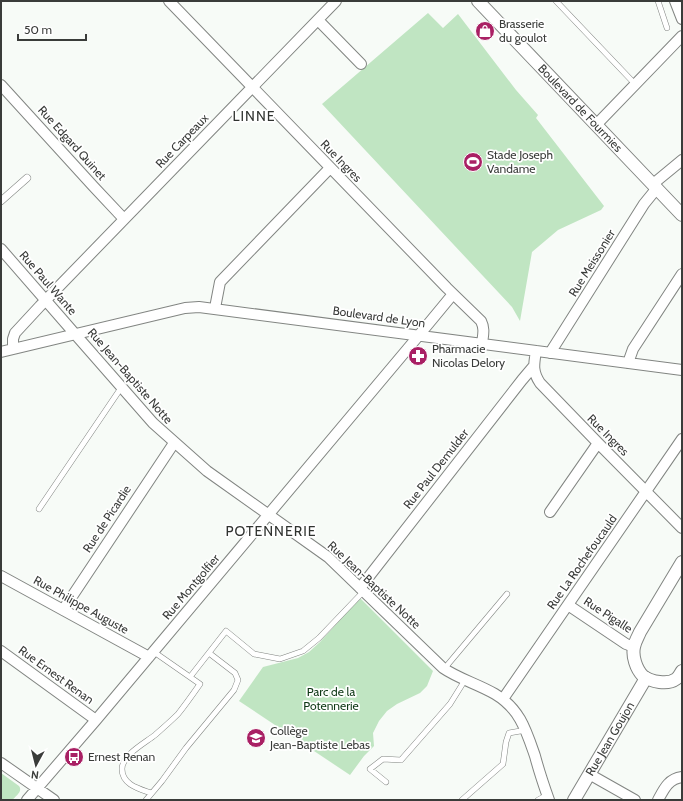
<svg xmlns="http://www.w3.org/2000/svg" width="683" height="801" font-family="Cabin,sans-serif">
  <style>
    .green { fill: #c0e5c2 }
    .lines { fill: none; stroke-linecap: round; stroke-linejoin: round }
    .service-casing { stroke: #828582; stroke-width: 6 }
    .pedestrian-casing { stroke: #828582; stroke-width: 8 }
    .minor-casing { stroke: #828582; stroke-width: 12 }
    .tertiary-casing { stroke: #828582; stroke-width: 14 }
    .service { stroke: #fff; stroke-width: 5 }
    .pedestrian { stroke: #fff; stroke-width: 7 }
    .minor { stroke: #fff; stroke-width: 10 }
    .tertiary { stroke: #fff; stroke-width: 12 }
    .labels { text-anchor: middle; stroke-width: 3.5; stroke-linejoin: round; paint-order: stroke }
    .poi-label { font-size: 12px; fill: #3a3c3a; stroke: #fff; text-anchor: start }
    .street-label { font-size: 12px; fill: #3a3c3a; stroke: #fff }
    .park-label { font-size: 12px; fill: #0e3815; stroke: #fff }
    .quarter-label { font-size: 14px; letter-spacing: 1px; fill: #303330; stroke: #fff }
  </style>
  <rect width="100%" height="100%" fill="#f7fbf7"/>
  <path class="green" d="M 428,13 L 443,28 L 458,14 L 516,90 L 538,115 L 536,118 L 604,206 L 601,210 L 558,230 L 532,252 L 520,321 L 512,307 L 322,104 Z
    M 360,598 L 433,671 L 427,686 L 420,693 L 397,704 L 387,711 L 379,721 L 373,733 L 374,746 L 364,756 L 350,775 L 239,701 L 263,667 L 298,658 L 309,652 L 320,642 Z
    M 1,773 L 19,786 C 23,791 16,796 12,800 L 1,800 Z"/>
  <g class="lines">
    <g class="service-casing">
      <path id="service" d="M 556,1 L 635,84
        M 658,1 L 667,28
        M 39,509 L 121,388
        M 444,669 L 507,594
        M 190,677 L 226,631 L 254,654 L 280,659 L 303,651 L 319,638 L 363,592
        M 386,782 L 370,769 L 383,759 L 401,760 L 450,704 L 465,680
        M 151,793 C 140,789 122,785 122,769 C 122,755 145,743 155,735 C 163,728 171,721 178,714 C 186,704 193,694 200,684 L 154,652
        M 146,800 L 162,781 L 186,748 L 234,690 L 238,680 L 235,673 L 209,653
        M 462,800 L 503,764 L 506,742 L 509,733 L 526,730
        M 538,800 L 547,795"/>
    </g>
    <g class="pedestrian-casing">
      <path id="pedestrian" d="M 1,201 L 27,178"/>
    </g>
    <g class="minor-casing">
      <path id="minor" d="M 169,1 L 447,288 L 481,321 C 485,329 483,335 482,344
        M 675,1 L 682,19
        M 318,20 L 361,64
        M 1,85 L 93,186 L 124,219
        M 596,125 L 682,36
        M 653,184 L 682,160
        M 1,249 L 75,334 L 153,423 L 207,471 L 328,557 L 443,668 C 459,679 478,684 495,694 C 520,709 526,730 535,756 C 539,771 544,786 549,800
        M 215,308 L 220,282 L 330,168
        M 13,349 L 13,339 L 15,333 L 40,306 L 336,1
        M 536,351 C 534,364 532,371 540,383 L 598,443 L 682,528
        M 1,352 L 185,308 L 199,307 L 682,370
        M 550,353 L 644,204 L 657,188
        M 628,363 L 633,349 L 682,274
        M 550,512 L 598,443
        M 1,576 L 149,657
        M 360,588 L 522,380 L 533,367
        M 568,605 L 626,644 L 634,647
        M 63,610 L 174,443
        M 1,651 L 96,720
        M 503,699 L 682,439
        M 1,763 L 54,800
        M 589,774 L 635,800
        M 27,800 L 96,720 L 415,340 L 453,294
        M 658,800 C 664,789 668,779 682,777"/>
    </g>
    <g class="tertiary-casing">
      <g id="tertiary">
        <path id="s1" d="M 478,1 L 682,215"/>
        <path d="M 682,562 L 640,632 C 638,637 635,641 634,647 C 632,656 636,669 643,676 C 651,682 668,685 676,679 C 679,677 680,674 682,671"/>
        <path id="s2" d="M 574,800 L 646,678"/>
      </g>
    </g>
    <use href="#service" class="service"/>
    <use href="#pedestrian" class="pedestrian"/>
    <use href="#minor" class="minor"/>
    <use href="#tertiary" class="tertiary"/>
  </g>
  <defs>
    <g id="shop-disc" transform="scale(1)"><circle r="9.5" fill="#a92064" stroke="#fff"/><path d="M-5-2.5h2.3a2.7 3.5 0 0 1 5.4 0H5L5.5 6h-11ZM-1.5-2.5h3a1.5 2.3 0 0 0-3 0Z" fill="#fff"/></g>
    <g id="stadium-disc" transform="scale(1)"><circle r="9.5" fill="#a92064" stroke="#fff"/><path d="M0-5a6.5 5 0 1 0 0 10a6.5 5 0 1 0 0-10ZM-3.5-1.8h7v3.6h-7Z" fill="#fff"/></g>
    <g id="pharmacy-disc" transform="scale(1)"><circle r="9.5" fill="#a92064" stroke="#fff"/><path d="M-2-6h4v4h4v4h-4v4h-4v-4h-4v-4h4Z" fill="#fff"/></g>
    <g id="school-disc" transform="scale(1)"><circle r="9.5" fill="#a92064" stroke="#fff"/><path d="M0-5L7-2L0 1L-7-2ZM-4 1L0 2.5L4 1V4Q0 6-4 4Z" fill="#fff"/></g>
    <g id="bus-disc" transform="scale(1)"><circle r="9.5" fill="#a92064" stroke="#fff"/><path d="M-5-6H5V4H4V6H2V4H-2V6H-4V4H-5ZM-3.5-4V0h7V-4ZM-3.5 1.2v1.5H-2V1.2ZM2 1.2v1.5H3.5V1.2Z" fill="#fff"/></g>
  </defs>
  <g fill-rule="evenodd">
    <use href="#shop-disc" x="485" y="31"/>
    <use href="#stadium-disc" x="473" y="162"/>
    <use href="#pharmacy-disc" x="418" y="356"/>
    <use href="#school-disc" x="256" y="738"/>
    <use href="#bus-disc" x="74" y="757"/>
  </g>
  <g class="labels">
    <g class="poi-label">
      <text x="499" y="28">Brasserie<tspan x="499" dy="14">du goulot</tspan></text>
      <text x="487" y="159">Stade Joseph<tspan x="487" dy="14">Vandame</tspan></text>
      <text x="432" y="353">Pharmacie<tspan x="432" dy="14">Nicolas Delory</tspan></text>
      <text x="270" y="735">Collège<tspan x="270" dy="14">Jean-Baptiste Lebas</tspan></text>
      <text x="88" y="761">Ernest Renan</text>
    </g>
    <g class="street-label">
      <text dy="4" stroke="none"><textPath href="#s1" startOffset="148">Boulevard de Fourmies</textPath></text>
      <text transform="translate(182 141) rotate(-46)" y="4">Rue Carpeaux</text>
      <text transform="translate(72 143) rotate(48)" y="4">Rue Edgard Quinet</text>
      <text transform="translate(341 161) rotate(46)" y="4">Rue Ingres</text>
      <text transform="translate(592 263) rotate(-58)" y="4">Rue Meissonier</text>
      <text transform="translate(48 283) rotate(49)" y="4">Rue Paul Wante</text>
      <text transform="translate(379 317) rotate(8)" y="4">Boulevard de Lyon</text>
      <text transform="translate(130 376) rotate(49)" y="4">Rue Jean-Baptiste Notte</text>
      <text transform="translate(608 435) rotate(45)" y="4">Rue Ingres</text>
      <text transform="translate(436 469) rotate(-52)" y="4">Rue Paul Demulder</text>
      <text transform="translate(107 519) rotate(-57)" y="4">Rue de Picardie</text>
      <text transform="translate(582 562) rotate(-55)" y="4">Rue La Rochefoucauld</text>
      <text transform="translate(374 585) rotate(43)" y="4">Rue Jean-Baptiste Notte</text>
      <text transform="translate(191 587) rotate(-50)" y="4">Rue Montgolfier</text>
      <text transform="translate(81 605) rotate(29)" y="4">Rue Philippe Auguste</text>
      <text transform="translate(608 615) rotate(33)" y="4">Rue Pigalle</text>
      <text transform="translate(56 675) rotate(36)" y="4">Rue Ernest Renan</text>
      <text dy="4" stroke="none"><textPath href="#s2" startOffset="71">Rue Jean Goujon</textPath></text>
    </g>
    <g class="park-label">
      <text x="331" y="696">Parc de la<tspan x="331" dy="14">Potennerie</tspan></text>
    </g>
    <g class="quarter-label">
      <text x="254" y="121">LINNE</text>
      <text x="271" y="536">POTENNERIE</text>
    </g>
  </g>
  <rect width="683" height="801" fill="none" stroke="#3a3c3a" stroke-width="4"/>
  <g transform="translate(36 765) rotate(187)" stroke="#ffffff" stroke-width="3" paint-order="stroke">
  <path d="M0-3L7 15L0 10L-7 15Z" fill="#3a3c3a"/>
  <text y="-6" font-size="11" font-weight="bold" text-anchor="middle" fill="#3a3c3a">N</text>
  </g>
  <path d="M18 34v6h68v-6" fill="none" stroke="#3a3c3a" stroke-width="2"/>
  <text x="24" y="34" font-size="12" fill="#3a3c3a" stroke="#ffffff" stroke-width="3" paint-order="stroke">50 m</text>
</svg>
